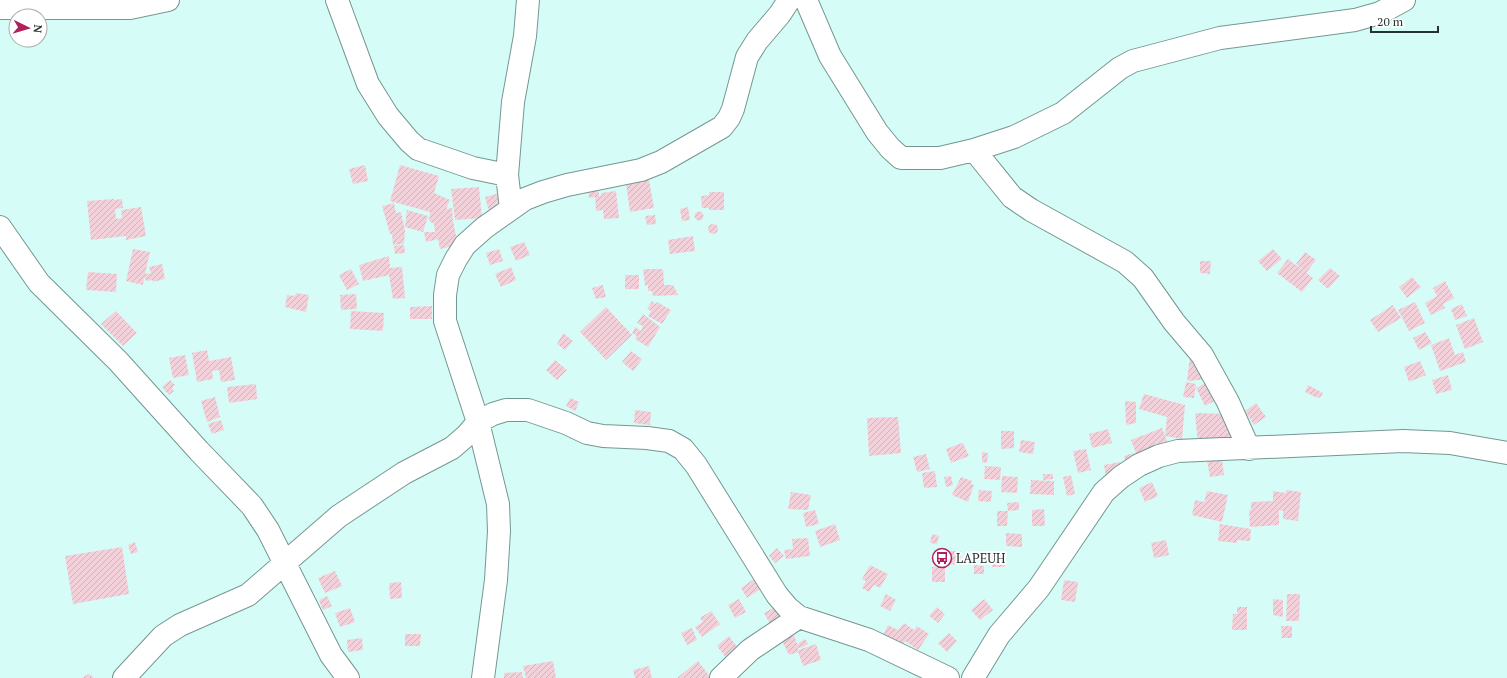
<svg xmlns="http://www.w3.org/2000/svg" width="1507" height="678" font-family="'PT Serif',serif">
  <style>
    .building { fill: url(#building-hatch) }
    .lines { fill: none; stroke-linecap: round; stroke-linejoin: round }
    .minor-casing { stroke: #749792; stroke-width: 24 }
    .minor { stroke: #fff; stroke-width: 22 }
    .labels { text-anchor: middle; stroke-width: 3.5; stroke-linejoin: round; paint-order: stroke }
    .poi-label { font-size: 13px; fill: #243331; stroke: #fff; text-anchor: start }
  </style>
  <defs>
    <pattern id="building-hatch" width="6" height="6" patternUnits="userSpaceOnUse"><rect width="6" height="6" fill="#f3d1da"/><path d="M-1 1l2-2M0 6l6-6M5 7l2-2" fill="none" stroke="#d0b4bc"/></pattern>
  </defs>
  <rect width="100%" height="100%" fill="#d6fcf7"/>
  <path class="building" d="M 365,165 L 368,181 L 353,184 L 349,169 Z
    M 400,165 L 439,176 L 434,193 L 450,200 L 446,209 L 452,208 L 453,221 L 458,245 L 440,249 L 438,239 L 426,242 L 424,232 L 435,232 L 434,224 L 429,221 L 430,212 L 390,201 Z
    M 649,180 L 654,208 L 630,212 L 626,184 Z
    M 479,187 L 482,218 L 455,220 L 451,189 Z
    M 598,187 L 599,196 L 601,196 L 601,193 L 616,191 L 619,218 L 604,219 L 603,210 L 596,211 L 595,197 L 589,198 L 588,188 Z
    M 504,192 L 508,210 L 490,215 L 485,197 Z
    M 709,192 L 724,192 L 724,210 L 709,210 L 709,208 L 702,208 L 701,196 L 709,195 Z
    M 114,199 L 114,200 L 122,199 L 123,208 L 115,209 L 116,219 L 122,218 L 121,210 L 141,207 L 146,236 L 126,240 L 126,236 L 91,240 L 87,201 Z
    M 394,203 L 396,213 L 401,212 L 405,230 L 404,244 L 393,245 L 392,234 L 390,234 L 382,206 Z
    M 688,207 L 690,220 L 682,221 L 680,209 Z
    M 407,210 L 428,216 L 423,232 L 405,227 Z
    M694.5 216a4.5 4.5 0 1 1 9 0a4.5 4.5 0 1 1-9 0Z
    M 655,215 L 656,224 L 647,225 L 645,216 Z
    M708 229a5 5 0 1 1 10 0a5 5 0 1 1-10 0Z
    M 693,236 L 695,251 L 670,254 L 668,240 Z
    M 524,242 L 530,255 L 516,261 L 510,247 Z
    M 404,245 L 405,253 L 395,254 L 394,246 Z
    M 133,249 L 150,252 L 145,274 L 151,273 L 149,267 L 162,264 L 165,279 L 153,282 L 152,280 L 146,281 L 144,277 L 143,285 L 126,281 Z
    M 499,249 L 503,261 L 490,265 L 486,253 Z
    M 1273,249 L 1282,259 L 1267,271 L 1258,261 Z
    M 1305,252 L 1316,260 L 1306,273 L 1296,264 Z
    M 389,256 L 390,268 L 402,267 L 405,298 L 393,299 L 389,275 L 363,281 L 359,265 Z
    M 1288,259 L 1313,278 L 1302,292 L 1277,273 Z
    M 1200,261 L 1211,261 L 1210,274 L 1200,273 Z
    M 511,267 L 516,280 L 501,287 L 495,274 Z
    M 1330,268 L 1340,276 L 1328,289 L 1318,280 Z
    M 351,269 L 359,284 L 347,290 L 339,275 Z
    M 643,269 L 663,269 L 664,285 L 673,285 L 678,295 L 653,296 L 652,291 L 648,291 L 648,285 L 645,286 Z
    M 88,272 L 117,274 L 116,292 L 86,290 Z
    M 625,275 L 639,275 L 639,289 L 625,289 Z
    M 1412,277 L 1421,287 L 1407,298 L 1399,287 Z
    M 1445,281 L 1454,298 L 1443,304 L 1445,308 L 1431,315 L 1425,303 L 1437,296 L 1433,288 Z
    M 603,285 L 606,297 L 596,299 L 592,288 Z
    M 296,293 L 309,295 L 306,312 L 285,307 L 287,295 L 295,296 Z
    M 356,294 L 357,309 L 341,310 L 340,295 Z
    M 652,301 L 656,304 L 657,302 L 671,310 L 662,324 L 648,316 L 651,311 L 647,309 Z
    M 1415,302 L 1425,323 L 1409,331 L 1398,310 Z
    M 1462,304 L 1467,316 L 1455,320 L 1451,309 Z
    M 1393,305 L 1401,318 L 1378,332 L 1370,320 Z
    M 432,306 L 432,319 L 410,319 L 410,307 Z
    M 606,307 L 632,335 L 606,360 L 580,332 Z
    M 116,311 L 137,333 L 123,346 L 101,324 Z
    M 351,311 L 384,313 L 383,331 L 350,329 Z
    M 643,314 L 660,327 L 648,347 L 635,339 L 637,336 L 632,333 L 635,327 L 641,331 L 643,326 L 637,323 Z
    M 1474,318 L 1483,342 L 1465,349 L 1456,325 Z
    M 1425,332 L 1432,343 L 1419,350 L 1413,338 Z
    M 563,333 L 573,341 L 565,350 L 557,344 Z
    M 1449,338 L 1455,355 L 1463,352 L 1466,362 L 1440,371 L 1431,345 Z
    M 207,350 L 209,361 L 231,357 L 235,380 L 221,382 L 219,370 L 212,371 L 213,379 L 197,382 L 192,353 Z
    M 631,351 L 642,359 L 633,371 L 622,362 Z
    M 185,355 L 189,375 L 173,378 L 169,358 Z
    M 1190,356 L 1213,379 L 1187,381 Z
    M 555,360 L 567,370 L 557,380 L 546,370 Z
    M 1420,361 L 1426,375 L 1409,382 L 1404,367 Z
    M 1448,375 L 1452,390 L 1436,394 L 1432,380 Z
    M 1214,379 L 1223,397 L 1205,406 L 1196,388 Z
    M 170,380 L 175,385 L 172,388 L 174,391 L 169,395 L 162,387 Z
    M 1186,382 L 1196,384 L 1194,398 L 1183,397 Z
    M 256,384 L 257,399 L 229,403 L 227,387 Z
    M 1308,385 L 1323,393 L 1320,398 L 1318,397 L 1317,398 L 1305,392 Z
    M 1144,394 L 1185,405 L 1182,439 L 1165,436 L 1167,417 L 1139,409 Z
    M 215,397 L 220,417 L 207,422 L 201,401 Z
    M 570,398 L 579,402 L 575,411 L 566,406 Z
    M 1125,401 L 1136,402 L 1136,423 L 1126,425 Z
    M 1256,403 L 1266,417 L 1254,425 L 1245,411 Z
    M 635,410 L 651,412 L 650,425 L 634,423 Z
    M 1195,413 L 1230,414 L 1233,446 L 1198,446 Z
    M 898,417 L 901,453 L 869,456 L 867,418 Z
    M 221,420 L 224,430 L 212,434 L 208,424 Z
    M 1162,428 L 1168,444 L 1137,456 L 1131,440 Z
    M 1108,429 L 1112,443 L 1092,448 L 1089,434 Z
    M 1001,431 L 1014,431 L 1014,448 L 1001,449 Z
    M 1021,440 L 1035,442 L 1033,454 L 1019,452 Z
    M 962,443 L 963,443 L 969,456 L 951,463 L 946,449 Z
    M 1086,449 L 1091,470 L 1078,473 L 1073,451 Z
    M 982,452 L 988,453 L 987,463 L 982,462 Z
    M 1134,453 L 1137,462 L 1127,465 L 1124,456 Z
    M 926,454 L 930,469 L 917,472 L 913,457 Z
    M 1222,459 L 1224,475 L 1210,477 L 1207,461 Z
    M 1120,462 L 1123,473 L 1106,477 L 1104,465 Z
    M 985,466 L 1001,467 L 1000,480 L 984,479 Z
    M 935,471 L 937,487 L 924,488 L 922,473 Z
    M 1043,474 L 1053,474 L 1053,479 L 1043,480 Z
    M 1071,475 L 1075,494 L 1067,496 L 1063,477 Z
    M 951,476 L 953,485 L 946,487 L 944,477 Z
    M 1002,476 L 1018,477 L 1017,493 L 1001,492 Z
    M 961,477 L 972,481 L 971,484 L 974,485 L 968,502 L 952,495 Z
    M 1031,480 L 1054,481 L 1054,495 L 1030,494 Z
    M 1152,482 L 1158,496 L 1145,502 L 1139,488 Z
    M 979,490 L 992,491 L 991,502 L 978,501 Z
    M 1286,490 L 1301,492 L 1298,521 L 1283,519 L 1283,511 L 1279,510 L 1279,525 L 1250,527 L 1249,511 L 1251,510 L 1251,502 L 1273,501 L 1273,491 L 1286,493 Z
    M 1207,491 L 1228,495 L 1222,522 L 1192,515 L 1195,500 L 1204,502 Z
    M 791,492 L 811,495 L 808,510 L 788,509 Z
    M 1019,502 L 1019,510 L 1008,511 L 1007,503 Z
    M 1044,509 L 1045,526 L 1032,526 L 1032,510 Z
    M 815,510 L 819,524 L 806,527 L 803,513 Z
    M 997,511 L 1008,511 L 1007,526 L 997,526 Z
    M 835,524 L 840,540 L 820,547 L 815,531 Z
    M 1220,524 L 1251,529 L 1250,541 L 1237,540 L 1237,543 L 1218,541 Z
    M 1006,533 L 1022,534 L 1022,547 L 1006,546 Z
    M 932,534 L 939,536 L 937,544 L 930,543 Z
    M 808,538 L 810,556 L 786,559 L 784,550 L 793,549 L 792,539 Z
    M 1166,540 L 1169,555 L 1154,558 L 1151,543 Z
    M 135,542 L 138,552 L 131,554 L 128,545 Z
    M 122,547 L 129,594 L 73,604 L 65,556 Z
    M 777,548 L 784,556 L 775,563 L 769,556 Z
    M 946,551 L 961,551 L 961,565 L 946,564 Z
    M 992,553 L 1005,553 L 1005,567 L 992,567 Z
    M 870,565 L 888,574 L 880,588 L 874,585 L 869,592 L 862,588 L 866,581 L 862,579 Z
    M 974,565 L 984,566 L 984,574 L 974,574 Z
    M 945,566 L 945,582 L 932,582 L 932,567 Z
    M 335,571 L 342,586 L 325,593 L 318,578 Z
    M 754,579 L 761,589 L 747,598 L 741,588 Z
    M 1064,580 L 1078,582 L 1075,602 L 1061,600 Z
    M 401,582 L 402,598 L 390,599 L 389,583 Z
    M 886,594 L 896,600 L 890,611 L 880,606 Z
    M 1287,594 L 1300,594 L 1299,621 L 1286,621 Z
    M 327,596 L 332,606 L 323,610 L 319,600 Z
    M 739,599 L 746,612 L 735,618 L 728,605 Z
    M 984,599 L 993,610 L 980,620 L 971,610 Z
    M 1273,599 L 1283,600 L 1283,617 L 1273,615 Z
    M 775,607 L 782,621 L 771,626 L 764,613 Z
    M 937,607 L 945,614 L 938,623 L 929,616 Z
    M 1237,607 L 1247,607 L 1247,630 L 1232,630 L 1233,614 L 1237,614 Z
    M 350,608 L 355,622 L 340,627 L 335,613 Z
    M 711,611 L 720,624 L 702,637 L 695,627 L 703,622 L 700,618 Z
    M 904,623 L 914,630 L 917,626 L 929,634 L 918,650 L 905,641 L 903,645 L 893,639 L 892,640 L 883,635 L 888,625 L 898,630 Z
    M 1281,626 L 1292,626 L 1292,638 L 1282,638 Z
    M 692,628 L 697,640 L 687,645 L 681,633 Z
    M 949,633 L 957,641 L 947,652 L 938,643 Z
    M 405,634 L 421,634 L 420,646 L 405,646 Z
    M 794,635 L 797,644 L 805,639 L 808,644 L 803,647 L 798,648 L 798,650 L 816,644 L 821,660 L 803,666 L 798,652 L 789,655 L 781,639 Z
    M 729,636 L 743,655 L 731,664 L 717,646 Z
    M 362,638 L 363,650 L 348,652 L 347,640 Z
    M 553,661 L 556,678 L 526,678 L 523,666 Z
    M 698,661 L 711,678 L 677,678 Z
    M 649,666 L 652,678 L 635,678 L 633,670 Z
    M 522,672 L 523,678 L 504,678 L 504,673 Z
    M 89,674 L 94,678 L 82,678 L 85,676 Z"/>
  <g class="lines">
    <g class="minor-casing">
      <path id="minor" d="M 337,0 L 368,84 L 388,116 L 409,141 L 418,149 L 473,168 L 507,175
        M 806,0 L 830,56 L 877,132 L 890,148 L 901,158 L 940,158 L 974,150 L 1014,137 L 1063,113 L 1120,68 L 1133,61 L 1220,38 L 1355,20 L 1380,13 L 1404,0
        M 0,8 L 130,8 L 168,0
        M 974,150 L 1012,197 L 1031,210 L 1125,262 L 1143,278 L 1174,322 L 1202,355 L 1228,402 L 1249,449
        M 511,209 L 507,175 L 513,102 L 525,36 L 528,0
        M 0,227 L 39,283 L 118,361 L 199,451 L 252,506 L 268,530 L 331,655 L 348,678
        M 124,678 L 163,636 L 180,625 L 248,595 L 339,516 L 404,473 L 452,448 L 467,435 L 478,422 L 493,414 L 506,410 L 528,410 L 566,423 L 587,433 L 603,436 L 647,438 L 669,441 L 683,449 L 696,465 L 777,595 L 788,608 L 799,617 L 869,640 L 948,678
        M 483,678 L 496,580 L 499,531 L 498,504 L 478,422 L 445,321 L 445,295 L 448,275 L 456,259 L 465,245 L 484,228 L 525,199 L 543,192 L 567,185 L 641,170 L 661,162 L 722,127 L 729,118 L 733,109 L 747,57 L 757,41 L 780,14 L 789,0
        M 721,678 L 750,650 L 799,617
        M 973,678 L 999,635 L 1039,588 L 1104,492 L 1121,477 L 1139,465 L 1159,456 L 1178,451 L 1403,441 L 1450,443 L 1507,453"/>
    </g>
    <use href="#minor" class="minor"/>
  </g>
  <defs>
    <g id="bus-ring" transform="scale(1)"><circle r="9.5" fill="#fff" stroke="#ad215d" stroke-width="1.5"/><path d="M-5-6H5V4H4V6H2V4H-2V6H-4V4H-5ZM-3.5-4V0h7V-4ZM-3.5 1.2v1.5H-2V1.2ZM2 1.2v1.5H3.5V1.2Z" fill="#ad215d"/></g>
  </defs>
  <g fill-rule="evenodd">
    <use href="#bus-ring" x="942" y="558"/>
  </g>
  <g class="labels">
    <g class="poi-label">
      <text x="956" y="563">LAPEUH</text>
    </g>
  </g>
  <g transform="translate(28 28) rotate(95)"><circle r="19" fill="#ffffff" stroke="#a7adad"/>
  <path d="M0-3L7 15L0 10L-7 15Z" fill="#ad215d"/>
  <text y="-6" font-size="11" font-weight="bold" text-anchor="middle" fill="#243331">N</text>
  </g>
  <path d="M1371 26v6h67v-6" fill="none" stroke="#243331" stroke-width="2"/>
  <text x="1377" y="26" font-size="12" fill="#243331" stroke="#ffffff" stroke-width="3" paint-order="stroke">20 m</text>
</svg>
